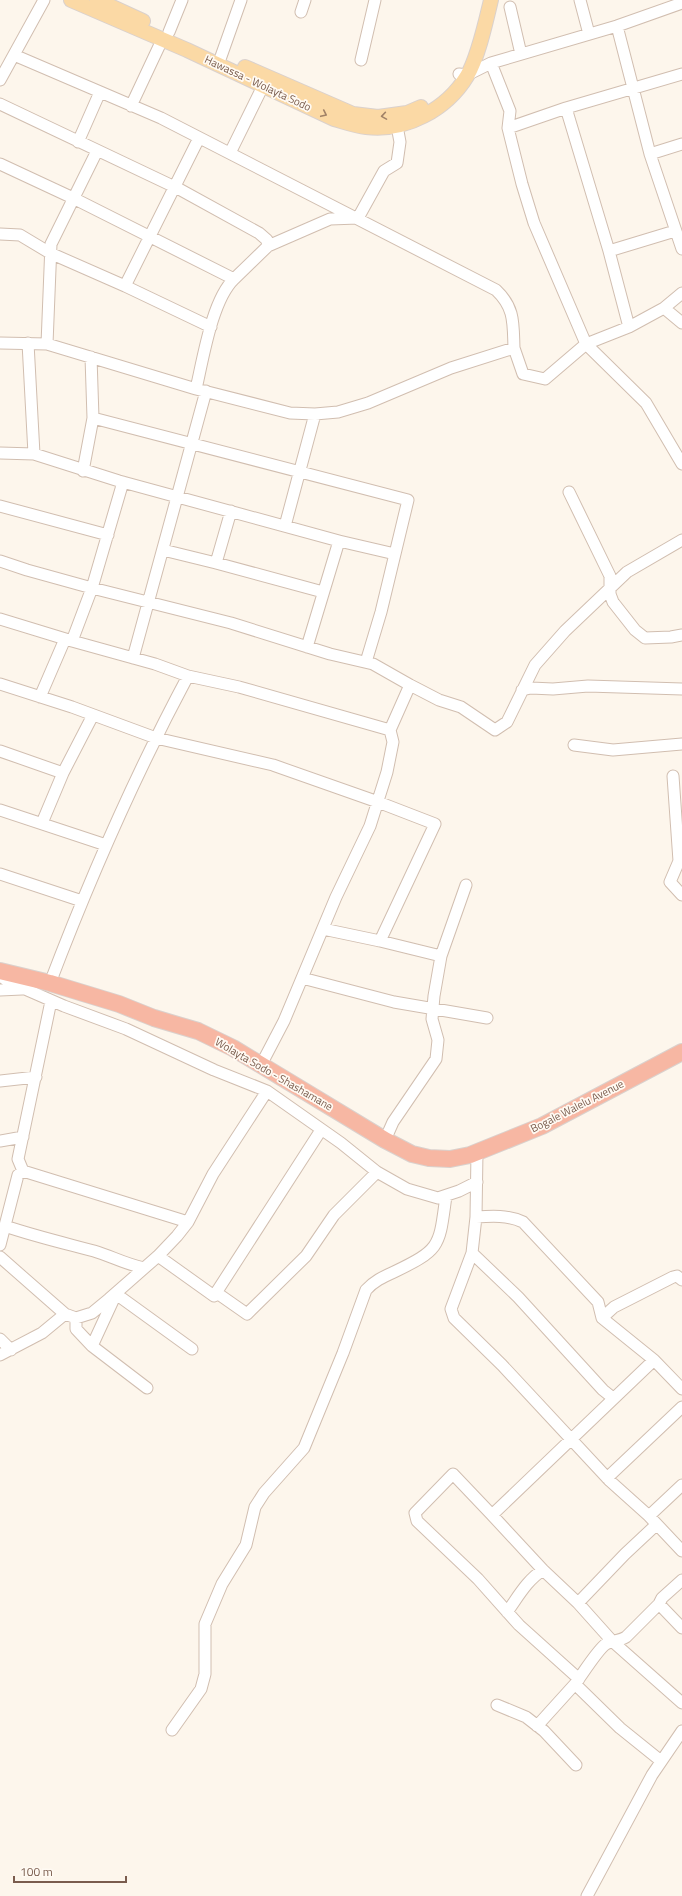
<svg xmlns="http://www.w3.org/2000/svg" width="682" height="1896" font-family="'Titillium Web',sans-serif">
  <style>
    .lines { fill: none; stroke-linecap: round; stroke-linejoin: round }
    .minor-casing { stroke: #d1beb0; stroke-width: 13 }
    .major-casing { stroke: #dad1cd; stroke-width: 16 }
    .highway-casing { stroke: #dad1cd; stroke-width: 18 }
    .minor { stroke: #fff; stroke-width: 11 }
    .major { stroke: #fbd9a5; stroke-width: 14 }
    .highway { stroke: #f7b7a3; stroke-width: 16 }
    .oneway { stroke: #a18267 }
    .labels { text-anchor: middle; stroke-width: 3.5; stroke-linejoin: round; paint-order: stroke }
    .street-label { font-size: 11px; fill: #7a5c4d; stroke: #fffaf3 }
  </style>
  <rect width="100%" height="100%" fill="#fdf6ec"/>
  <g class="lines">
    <g class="minor-casing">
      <path id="minor" d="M 580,0 L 589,34
        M 510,7 L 521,54
        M 301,12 L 305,0
        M 617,26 L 650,154 L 682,249
        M 169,32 L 182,0
        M 14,55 L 161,118 L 496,290 C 515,308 513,323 514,348
        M 361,60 L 375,0
        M 491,63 L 510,111 L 508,128
        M 218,65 L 241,0
        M 459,74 L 467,75 L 491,63 L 617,26 L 682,3
        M 682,74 L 566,108 L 508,128 L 522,184 L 534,223 L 586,344 L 646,403 L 682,464
        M 0,80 L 44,0
        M 0,104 L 179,189 L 259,233 L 267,240 L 268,246
        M 131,106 L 162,40
        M 566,108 L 609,251 L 629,327
        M 199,138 L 125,286 L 211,327
        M 78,142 L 100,92
        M 230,153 L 263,86
        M 650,154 L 682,144
        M 0,164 L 73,198 L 234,279 L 268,246 L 330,219 L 358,218 L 384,171 L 397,163 L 400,142 L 397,126
        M 0,234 L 20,235 L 50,253 L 125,286
        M 609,251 L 675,231
        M 664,308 L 682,323
        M 0,343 L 47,344 L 196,389 L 290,413 L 315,414 L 338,412 L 368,403 L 451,368 L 514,348 L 523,374 L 545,379 L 586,344 L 629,327 L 664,308 L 682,293
        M 28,343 L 34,454
        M 47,344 L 51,244 L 97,151
        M 196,389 C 203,359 212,300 234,279
        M 93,418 L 408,500 L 381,612 L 366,662
        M 0,453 L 34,454 L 119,481 L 339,541 L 395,554
        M 83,471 L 93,418 L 91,357
        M 569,492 L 610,576 L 610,594 L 613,602 L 635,630 L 645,638 L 671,637 L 682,635
        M 0,506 L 108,535
        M 285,526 L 315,414
        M 163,550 L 216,563 L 323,592
        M 0,561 L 27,570 L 92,588 L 231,623 L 330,654 L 373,664 L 410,685
        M 216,563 L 231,511
        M 0,619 L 72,641 L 92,588 L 123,482
        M 72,641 L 155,664 L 188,676 L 239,687 L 390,730 L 410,685 L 439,700 L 461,707 L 495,730 L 507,722 L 535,665 L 565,631 L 627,572 L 682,540
        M 307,647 L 339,541
        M 133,658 L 206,391
        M 0,684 L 72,707 L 156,738 L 273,765 L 378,802 L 435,824 L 380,941 L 441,956 L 434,996 L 432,1019 L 438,1040 L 436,1059 L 393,1122 L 385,1140
        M 522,690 L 531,688 L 553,689 L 588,686 L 682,689
        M 40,697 L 65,639
        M 574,745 L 613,750 L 682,744
        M 0,751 L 63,773
        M 673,776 L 679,861 L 670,882 L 682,895
        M 0,810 L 106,845
        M 42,823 L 63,773 L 93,715
        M 0,874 L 82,901
        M 323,929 L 380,941
        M 441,956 L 466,885
        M 0,976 L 9,982 L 64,1006 L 126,1029 L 214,1070 L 267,1091 L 341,1143 L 377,1172 L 407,1189 L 438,1198 L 459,1191 L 477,1182
        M 302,978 L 394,1002 L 487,1018
        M 50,983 C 90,878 135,775 188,676
        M 0,990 L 22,989
        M 51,1001 L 18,1159 L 23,1171 L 188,1222
        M 261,1065 L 284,1021 L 336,897 L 370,826 L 387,772 L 393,742 L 390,730
        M 0,1081 L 36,1077
        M 0,1141 L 23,1137
        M 477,1152 L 476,1217 L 472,1253 L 451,1309 L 454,1318 L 502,1365 L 610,1481 L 649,1516 L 682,1551
        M 476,1217 C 492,1216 508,1215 523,1222 L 598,1302 L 602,1318 L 654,1360 L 682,1389
        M 5,1226 C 34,1236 64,1243 94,1251 C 111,1256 125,1264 144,1268
        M 0,1245 L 18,1175 L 23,1171
        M 472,1253 L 518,1297 L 603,1390 L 613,1398
        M 158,1256 L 214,1296 L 321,1130
        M 0,1257 L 65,1314 L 76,1318 L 92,1313 L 109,1299 L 158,1256 L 177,1236 L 188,1222 L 213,1174 L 267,1091
        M 217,1293 L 247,1314 L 306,1256 L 334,1215 L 377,1172
        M 76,1318 L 76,1329 L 92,1346 L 147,1388
        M 602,1318 L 614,1307 L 673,1277 L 677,1276 L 682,1280
        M 0,1339 L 11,1350
        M 92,1346 L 116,1294 L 192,1349
        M 0,1355 L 42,1333 L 65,1314
        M 607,1478 L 682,1407
        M 492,1515 L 543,1570 L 578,1603 L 612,1641 L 682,1703
        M 649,1516 L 682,1485
        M 682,1580 L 662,1598 L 659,1604 L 682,1628
        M 578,1603 L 625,1554 L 656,1525
        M 659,1604 L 626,1637 C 620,1641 613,1640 606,1644 C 598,1649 582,1675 575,1684 L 620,1728 L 661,1761
        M 507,1612 C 518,1597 527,1580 543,1570
        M 579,1679 L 519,1625 L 478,1579 L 417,1521 L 415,1513 L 453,1474 L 492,1515 L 654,1360
        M 497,1705 L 526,1717 L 544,1731 L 576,1765
        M 537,1726 L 575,1684
        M 172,1730 L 201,1689 L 205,1674 L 205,1624 L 222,1584 L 246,1545 L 255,1507 L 264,1493 L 304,1448 L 343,1353 L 366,1290 C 374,1281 383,1277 394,1272 C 442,1249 439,1246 446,1196
        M 587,1896 L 652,1775 L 682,1731"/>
    </g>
    <g class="major-casing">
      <path id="major" d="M 71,0 L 187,50 L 334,119 C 345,122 355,126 366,127 C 406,132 447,109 467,76 C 478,58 486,21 491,0
        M 97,0 L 143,21
        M 245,67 L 353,114 L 378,117 L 407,113 L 421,107"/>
    </g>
    <g class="highway-casing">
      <path id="highway" d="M 0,971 L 50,983 L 119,1004 L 154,1018 L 198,1031 L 233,1048 L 385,1140 L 412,1154 L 429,1158 L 450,1159 L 470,1155 L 542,1126 L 682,1052"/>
    </g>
    <use href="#minor" class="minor"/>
    <use href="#major" class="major"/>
    <use href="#highway" class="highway"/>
  </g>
  <defs><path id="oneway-chevron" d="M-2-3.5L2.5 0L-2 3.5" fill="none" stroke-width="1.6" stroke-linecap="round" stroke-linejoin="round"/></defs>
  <g class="oneway">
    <use href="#oneway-chevron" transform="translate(324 114) rotate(25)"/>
    <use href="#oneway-chevron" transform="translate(384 116) rotate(171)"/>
  </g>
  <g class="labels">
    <g class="street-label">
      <text transform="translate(258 83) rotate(25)" y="4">Hawassa - Wolayta Sodo</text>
      <text transform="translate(274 1074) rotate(30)" y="4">Wolayta Sodo - Shashamane</text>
      <text transform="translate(577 1106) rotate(-27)" y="4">Bogale Walelu Avenue</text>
    </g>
  </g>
  <path d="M14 1876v6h112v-6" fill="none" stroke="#7a5c4d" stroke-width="2"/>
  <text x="20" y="1876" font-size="12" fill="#7a5c4d" stroke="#fffaf3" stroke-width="3" paint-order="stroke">100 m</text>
</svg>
